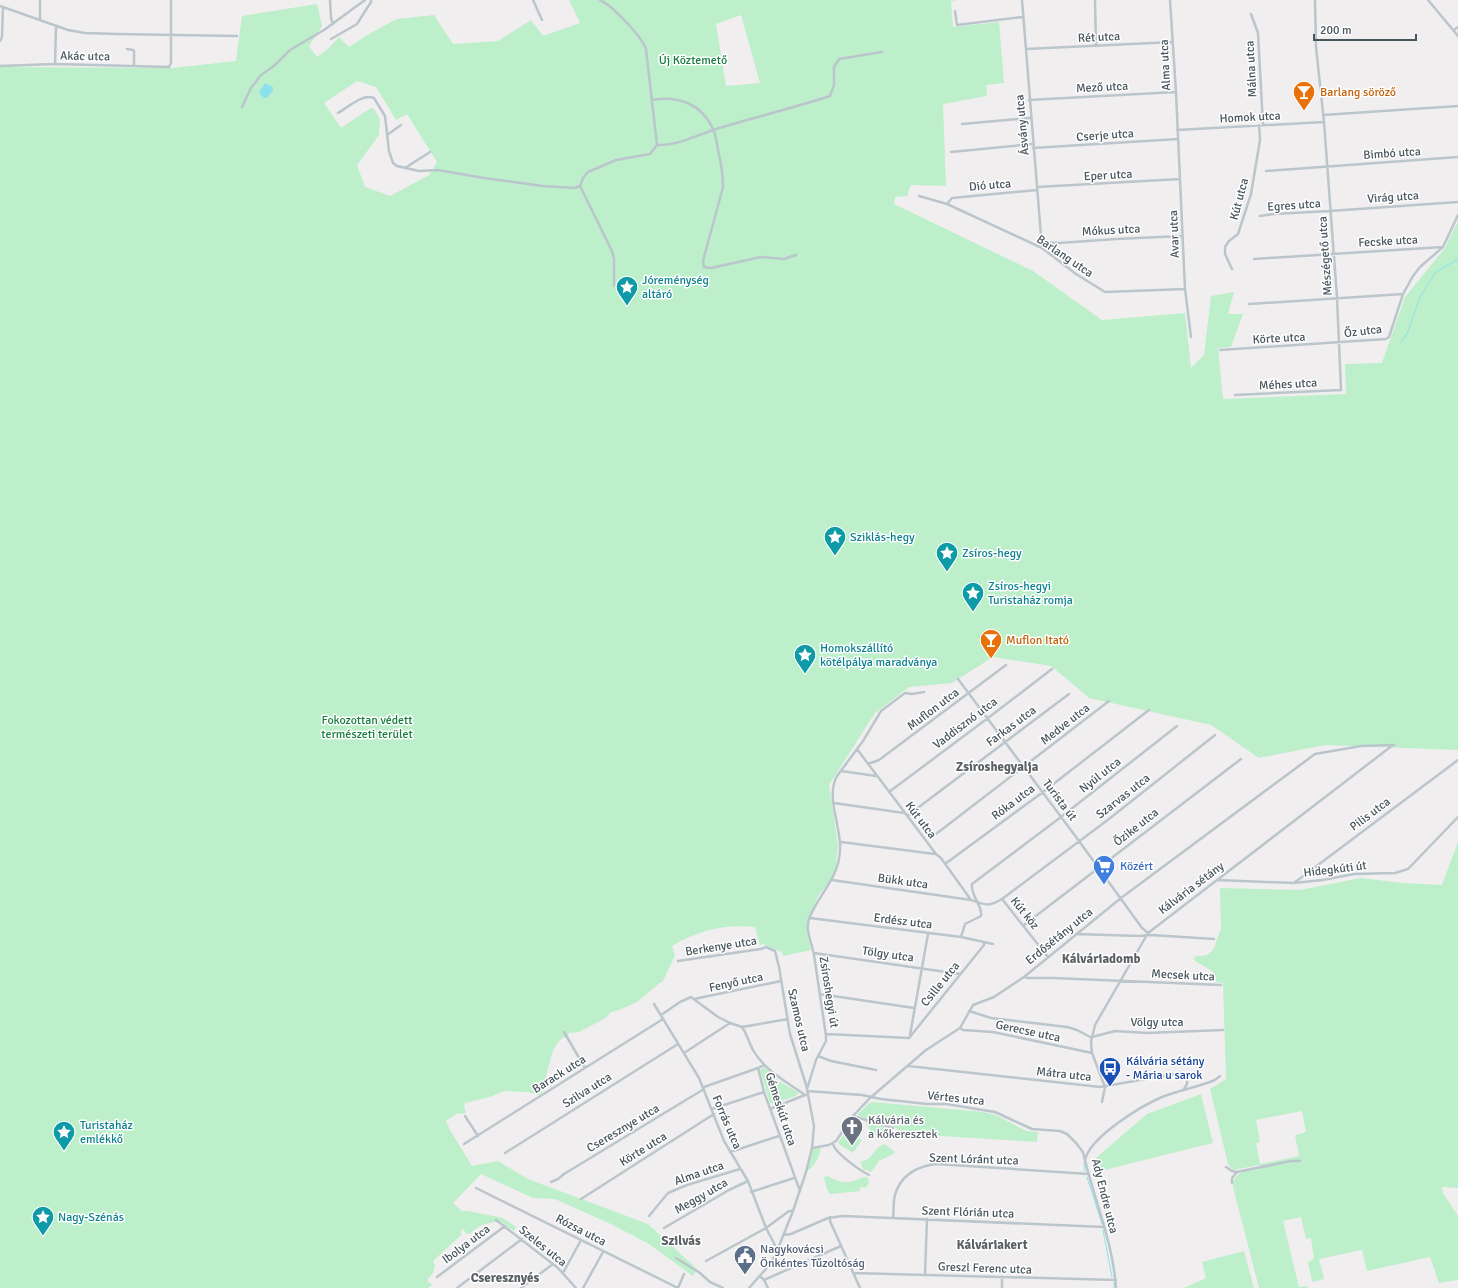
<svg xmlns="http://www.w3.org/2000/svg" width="1458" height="1288" font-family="Signika,sans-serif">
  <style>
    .green { fill: #bdefca; fill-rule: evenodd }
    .water { fill: #8ae3ec }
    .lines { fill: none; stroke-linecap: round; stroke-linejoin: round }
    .stream { stroke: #8ae3ec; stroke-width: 1 }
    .minor { stroke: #bac5cc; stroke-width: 2.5 }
    .labels { text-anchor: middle; stroke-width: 3; stroke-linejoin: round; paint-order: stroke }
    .street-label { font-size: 12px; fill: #47555c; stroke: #fff }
    .park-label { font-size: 12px; fill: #177e3e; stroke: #fff }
    .food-label { font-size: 12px; fill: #c56008; stroke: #fff; text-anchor: start }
    .culture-label { font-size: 12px; fill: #0d838f; stroke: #fff; text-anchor: start }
    .shop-label { font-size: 12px; fill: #366cbe; stroke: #fff; text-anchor: start }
    .transit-label { font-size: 12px; fill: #164399; stroke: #fff; text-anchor: start }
    .worship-label { font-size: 12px; fill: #5b616d; stroke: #fff; text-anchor: start }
    .service-label { font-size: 12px; fill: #4e5e75; stroke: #fff; text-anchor: start }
    .neighbourhood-label { font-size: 13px; font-weight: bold; fill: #5b6064; stroke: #fff }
  </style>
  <rect width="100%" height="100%" fill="#f1eeef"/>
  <path class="green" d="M 569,0 L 958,0 L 951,1 L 953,27 L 999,22 L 1004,83 L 986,85 L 987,96 L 943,104 L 946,186 L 911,185 L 907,196 L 895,197 L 894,204 L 1033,271 L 1102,320 L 1185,313 L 1191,368 L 1204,355 L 1211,296 L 1234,292 L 1228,314 L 1243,314 L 1231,347 L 1218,348 L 1223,399 L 1346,394 L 1345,364 L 1382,363 L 1405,297 L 1445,248 L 1458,221 L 1458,750 L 1325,745 L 1259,758 L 1211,725 L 1089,698 L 1051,666 L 993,657 L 952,683 L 909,687 L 875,713 L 829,785 L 838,846 L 835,873 L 831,880 L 818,896 L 807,925 L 807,934 L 811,950 L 783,956 L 782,952 L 763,944 L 760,945 L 755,927 C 724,924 699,930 672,946 L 675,955 L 662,983 L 661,982 L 637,1002 L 619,1010 L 611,1012 L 604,1019 L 579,1032 L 569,1033 L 568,1035 L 564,1038 L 563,1037 C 551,1049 553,1054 548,1068 C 546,1077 544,1084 542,1093 L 539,1095 L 527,1092 L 504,1091 L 490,1097 L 465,1103 L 464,1107 L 466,1113 L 461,1114 L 458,1113 L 446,1121 L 450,1130 L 472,1166 L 498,1161 L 528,1179 L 648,1224 L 697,1269 L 693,1276 L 649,1244 L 613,1225 L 555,1199 L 533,1198 L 481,1174 L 453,1203 L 462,1211 L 468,1211 L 503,1218 L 516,1227 L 514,1231 L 500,1221 C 489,1223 478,1224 470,1234 L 469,1233 L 467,1234 L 463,1229 L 460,1232 L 462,1234 L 448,1247 L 433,1261 L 435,1266 L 433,1273 L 427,1280 L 432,1285 L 428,1288 L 0,1288 L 0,67 L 173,68 L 236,61 L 242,16 L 317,4 L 322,26 L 309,46 L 317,57 L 329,48 L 339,37 L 349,47 L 372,32 L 397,19 L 434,15 L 453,44 L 498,41 L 531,20 L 543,36 L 580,23 ZM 741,15 L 760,83 L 726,86 L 716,24 ZM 357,81 L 376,87 L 396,120 L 407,114 L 437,162 L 429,175 L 390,196 L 365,187 L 357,165 L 379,135 L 380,119 L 374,109 L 371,108 L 341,128 L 324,103 Z
    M 1458,842 L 1458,1188 L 1442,1187 L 1443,1193 L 1458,1216 L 1458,1280 L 1439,1283 L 1430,1257 L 1367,1271 L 1362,1250 L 1319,1259 L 1324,1279 L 1312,1282 L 1308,1262 L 1314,1259 L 1311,1238 L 1306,1239 L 1301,1217 L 1283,1221 L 1299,1287 L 1307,1286 L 1308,1288 L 1259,1288 L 1233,1187 C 1233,1170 1247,1172 1260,1169 L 1260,1165 L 1233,1170 L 1228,1164 L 1210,1089 L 1226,1079 L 1223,983 L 1216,982 L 1216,978 L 1212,971 L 1195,961 L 1194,957 C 1199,955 1206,957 1210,953 C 1217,948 1216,936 1221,930 L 1220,888 L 1300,890 L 1361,878 L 1403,883 L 1442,885 ZM 1302,1111 L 1306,1132 L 1295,1135 L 1299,1156 L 1260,1164 L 1256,1143 L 1260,1142 L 1256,1120 Z
    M 763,1068 L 765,1068 L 780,1082 L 799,1093 L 795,1096 L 773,1104 L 770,1103 L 760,1070 Z
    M 1201,1094 L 1213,1143 L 1096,1172 L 1096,1158 L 1147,1114 Z
    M 872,1102 L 983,1112 L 996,1115 L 1026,1131 L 1038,1132 L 1037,1142 L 909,1134 L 904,1138 L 900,1131 L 890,1124 L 889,1125 L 859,1116 L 858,1114 L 868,1104 Z
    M 866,1122 L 892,1130 L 886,1139 L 879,1133 L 875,1135 L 871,1134 L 869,1127 L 866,1124 Z
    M 847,1131 L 862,1140 L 853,1153 L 840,1145 L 838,1142 Z
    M 884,1144 L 893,1150 L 895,1153 L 879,1161 L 871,1172 L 863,1169 L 860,1162 C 875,1159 872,1149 884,1144 Z
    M 816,1148 L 820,1148 C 822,1153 813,1169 807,1171 L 813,1149 Z
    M 828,1176 C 837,1181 844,1184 854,1181 C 859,1179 862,1177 867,1177 C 870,1181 869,1185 865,1188 L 860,1187 L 860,1191 L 830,1194 L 827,1189 L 824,1177 Z
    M 1244,1251 L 1254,1288 L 1184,1288 L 1206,1278 L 1202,1262 Z"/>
  <path class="water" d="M 265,83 L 273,87 L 273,90 L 267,98 L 264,98 L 259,93 Z"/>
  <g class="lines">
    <path class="stream" d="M 1401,342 L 1407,334 L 1420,297 L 1436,272 L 1456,260 L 1458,258
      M 1084,1163 L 1085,1171
      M 1087,1177 L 1102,1224
      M 1103,1230 L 1112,1277
      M 1114,1283 L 1114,1288"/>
    <path class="minor" d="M 330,0 L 331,18 L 333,24
      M 533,0 L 542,20
      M 600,0 C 612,5 642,37 646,49 L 657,145 L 650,154 L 616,160 L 588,172 L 583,178 L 580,186 L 612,251 L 614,259 L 614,286
      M 1022,0 L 1042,248
      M 1095,0 L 1096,46
      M 1170,0 L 1176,92 L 1185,289 L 1191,337
      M 1428,0 L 1458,36
      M 0,6 L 68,30 L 85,33 L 116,34 L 237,36
      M 955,11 L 957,25 L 1023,17
      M 1251,14 L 1258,33 L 1263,125
      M 40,19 L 40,0
      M 1454,30 L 1458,27
      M 331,39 L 357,24 L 371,2 L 371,0
      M 0,41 L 2,37 L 3,7
      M 127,49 L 133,50 L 134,51 L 134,66
      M 1026,49 L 1173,42
      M 55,64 L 56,26
      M 0,66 L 55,64 L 169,67 L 171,63 L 171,0
      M 652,100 C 678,95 702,104 713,129 C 716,135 717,144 718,150 C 721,162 723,174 723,187 L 703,261 L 704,267 L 711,268 L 761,257 L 784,259 L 796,255
      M 1029,100 L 1176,92
      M 242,107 L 251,88 L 261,75 L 275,65 L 290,50 L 324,30 L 365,0
      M 338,113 C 347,108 363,93 374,98 L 385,116 L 389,151 L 393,163 L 397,166 L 419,171 L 438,170 L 484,178 L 543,186 L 574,188 L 580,186
      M 1323,115 L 1458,106
      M 962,124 L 1030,118
      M 1177,130 L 1324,122
      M 387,135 L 401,125
      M 657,145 C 677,146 700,134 719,128 C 756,117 793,108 830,96 L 834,85 L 834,67 L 839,59 L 882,52
      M 1033,148 L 1178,139
      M 951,152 L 1032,144
      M 405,168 L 430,152
      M 1266,171 L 1458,157
      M 1037,187 L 1180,179
      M 919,196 L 947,204 L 1042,248 L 1076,274 L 1105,292 L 1185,289
      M 947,204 L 952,198 L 1037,190
      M 1260,216 L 1274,214 L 1330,211 L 1458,202
      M 1041,242 L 1059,243 L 1116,239 L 1182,236
      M 1254,259 L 1443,247
      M 1232,269 L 1225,254 L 1225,247 L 1229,241 L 1238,234 L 1251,194 L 1260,140 L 1259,125
      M 1249,304 L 1403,294
      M 1220,350 L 1386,339 L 1389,337 L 1403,294 L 1413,276 L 1420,267 L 1443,247 L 1458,215
      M 1235,395 L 1341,390 L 1337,297 L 1324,122 L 1316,47 L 1315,0
      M 958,679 L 1079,841 L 1142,928 L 1148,933
      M 857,749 L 936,854 L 941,858 L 971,900
      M 868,764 L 879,760 L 1006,665
      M 841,771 L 876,776
      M 889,792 L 988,718 L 1052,669
      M 834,803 L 904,813
      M 907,816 L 1069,694
      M 936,834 L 1109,701
      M 841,842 L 935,854
      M 945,864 L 1043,792 L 1149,710
      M 832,880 L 971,900 C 985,905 989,907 1002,899 L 1109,819 L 1215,735
      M 1217,880 L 1294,883 L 1323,880 L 1354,874 L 1395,873 L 1408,869 L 1458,817
      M 1294,883 L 1458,760
      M 1002,899 L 1048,957
      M 810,918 L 961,937 L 993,944
      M 1024,925 L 1241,759
      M 1076,934 L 1139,936 L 1151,935 L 1214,939
      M 961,937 L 965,924 L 981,916 C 983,906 970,895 972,884 L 1061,817 L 1177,726
      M 814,953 L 960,974
      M 678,961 L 761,949 L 766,947 L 775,951 L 779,967 L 790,1034 L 807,1088
      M 1024,977 L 1028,978 L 1053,978 L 1221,985
      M 820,994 L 914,1008
      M 694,999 L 781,981
      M 654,1004 L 699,1078 L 724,1141 L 748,1181 L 766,1228 L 777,1249
      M 969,1011 L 991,1018 L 1067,1027 L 1077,1030 L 1092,1038
      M 661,1015 L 680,1002 L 691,997 L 718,1017 L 730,1023 L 742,1027 C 747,1034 749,1043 753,1050 C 764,1070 787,1082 805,1095 L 808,1095
      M 742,1027 L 788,1019
      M 960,1028 L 963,1030 L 993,1032 L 1092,1053
      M 564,1032 L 585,1068
      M 826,1034 L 909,1038
      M 910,1035 L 928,934
      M 1092,1037 L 1115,1031 L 1147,1033 L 1223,1030
      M 909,1038 L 984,945 L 984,942
      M 684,1053 L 730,1023
      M 818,1056 L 831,1061 L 876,1070
      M 764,1065 L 758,1068 L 764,1092 L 800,1191
      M 908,1066 L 1100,1087 L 1181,1073 L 1185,1074 L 1187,1076 L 1187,1084 L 1184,1089
      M 704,1087 L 758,1068
      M 807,1091 L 862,1095 L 881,1099 L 927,1104 L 946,1104 L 995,1112 L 1032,1129 L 1060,1131 L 1067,1134 L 1076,1143 L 1083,1152 C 1093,1197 1113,1241 1116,1288
      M 1102,1102 L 1105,1087 L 1092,1053 L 1091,1042 L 1095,1025 L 1148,933 L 1393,745
      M 712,1109 L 764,1092
      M 770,1109 L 805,1095
      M 465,1116 L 478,1136
      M 853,1116 L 893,1128
      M 833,1143 C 833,1152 861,1171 869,1175
      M 464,1144 L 663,1019
      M 812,1148 L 829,1145 L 836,1141 L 853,1116 L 870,1098 L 926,1050 L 960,1028 L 973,1005 L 994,997 L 1024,977 L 1121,898 L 1315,754 L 1361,746 L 1394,745
      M 730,1152 L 779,1136
      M 505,1153 L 678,1044
      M 1085,1160 C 1090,1137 1141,1106 1162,1097 C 1180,1090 1198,1087 1215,1080 L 1220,1076
      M 1226,1167 L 1232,1171 L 1236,1172
      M 551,1182 L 558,1179 L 564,1174 L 704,1089
      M 1232,1183 L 1232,1178 L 1237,1172 L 1291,1161 L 1300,1161
      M 476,1188 L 678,1288
      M 751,1192 L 794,1178
      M 581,1199 L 714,1114
      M 649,1216 L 668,1193 L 687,1185 L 740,1169
      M 830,1217 L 830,1221 L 860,1288
      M 893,1218 C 894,1210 893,1202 895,1195 C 900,1176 917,1166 936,1164 L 1089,1174
      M 496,1220 L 558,1268 L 576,1288
      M 664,1228 L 729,1190 L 748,1181
      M 784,1235 L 791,1234 L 828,1218 L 843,1216 L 1104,1227
      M 676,1258 L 700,1273 L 710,1282 L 723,1288
      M 706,1261 L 766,1228 L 789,1211 L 793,1211
      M 563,1273 L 581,1240
      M 853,1273 L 1116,1280
      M 925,1275 L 927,1219
      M 760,1276 L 764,1280 L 768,1288
      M 437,1277 L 505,1226
      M 764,1280 L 841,1246
      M 457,1288 L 522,1239
      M 521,1288 L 553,1264
      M 583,1288 L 603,1252
      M 678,1288 L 684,1274
      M 749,1288 L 765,1270 L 775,1256 L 793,1211 L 806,1172 L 812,1148 L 814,1126 L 807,1089 L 816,1060 L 826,1041 L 826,1036 C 822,1009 818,981 814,955 C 812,943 805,931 809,919 C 819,893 838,880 840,851 C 842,827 825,798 837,776 L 863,741 L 881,711 L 905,693 L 912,694 L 924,692
      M 1002,1288 L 1002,1277"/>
  </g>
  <defs>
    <g id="bar-pin" transform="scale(1.15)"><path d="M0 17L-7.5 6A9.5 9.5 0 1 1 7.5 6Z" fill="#e8710a" stroke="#fff"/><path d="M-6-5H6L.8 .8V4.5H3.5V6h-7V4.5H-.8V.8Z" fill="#fff"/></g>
    <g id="sight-pin" transform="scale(1.15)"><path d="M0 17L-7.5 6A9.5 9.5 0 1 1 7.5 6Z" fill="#0f9aa8" stroke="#fff"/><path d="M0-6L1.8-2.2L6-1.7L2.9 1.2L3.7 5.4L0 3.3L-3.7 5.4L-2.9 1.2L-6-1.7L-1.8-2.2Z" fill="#fff"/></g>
    <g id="supermarket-pin" transform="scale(1.15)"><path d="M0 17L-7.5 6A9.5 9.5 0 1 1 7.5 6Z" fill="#3f7fe0" stroke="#fff"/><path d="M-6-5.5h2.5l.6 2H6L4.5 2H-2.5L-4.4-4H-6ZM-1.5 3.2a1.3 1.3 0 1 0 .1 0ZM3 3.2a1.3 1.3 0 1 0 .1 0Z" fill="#fff"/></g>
    <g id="bus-pin" transform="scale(1.15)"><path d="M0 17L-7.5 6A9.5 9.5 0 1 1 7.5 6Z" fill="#1a4fb4" stroke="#fff"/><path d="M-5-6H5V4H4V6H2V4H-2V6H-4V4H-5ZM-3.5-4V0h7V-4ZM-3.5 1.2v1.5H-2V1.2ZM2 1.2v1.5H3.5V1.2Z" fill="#fff"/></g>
    <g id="church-pin" transform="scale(1.15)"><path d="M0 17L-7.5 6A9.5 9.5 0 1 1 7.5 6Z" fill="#6b7280" stroke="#fff"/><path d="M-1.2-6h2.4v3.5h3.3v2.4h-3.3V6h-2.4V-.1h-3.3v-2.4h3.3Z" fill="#fff"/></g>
    <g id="civic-pin" transform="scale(1.15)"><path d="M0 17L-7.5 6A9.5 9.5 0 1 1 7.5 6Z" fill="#5c6f8a" stroke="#fff"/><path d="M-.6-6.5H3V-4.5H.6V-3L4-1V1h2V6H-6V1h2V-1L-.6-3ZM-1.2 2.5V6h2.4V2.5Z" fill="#fff"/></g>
  </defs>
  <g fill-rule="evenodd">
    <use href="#bar-pin" x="1304" y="92"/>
    <use href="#sight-pin" x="627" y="287"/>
    <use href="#sight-pin" x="835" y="537"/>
    <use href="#sight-pin" x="947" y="553"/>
    <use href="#sight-pin" x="973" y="593"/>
    <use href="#bar-pin" x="991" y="640"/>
    <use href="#sight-pin" x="805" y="655"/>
    <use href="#supermarket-pin" x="1104" y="866"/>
    <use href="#bus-pin" x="1110" y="1068"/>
    <use href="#church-pin" x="852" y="1127"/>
    <use href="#sight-pin" x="64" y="1132"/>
    <use href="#sight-pin" x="43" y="1217"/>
    <use href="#civic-pin" x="745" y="1256"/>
  </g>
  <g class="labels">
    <g class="street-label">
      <text transform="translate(1099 37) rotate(-3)" y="4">Rét utca</text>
      <text transform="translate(85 56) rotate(1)" y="4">Akác utca</text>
      <text transform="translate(1165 65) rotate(-93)" y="4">Alma utca</text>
      <text transform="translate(1251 69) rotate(-93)" y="4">Málna utca</text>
      <text transform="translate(1102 87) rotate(-3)" y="4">Mező utca</text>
      <text transform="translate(1250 117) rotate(-3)" y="4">Homok utca</text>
      <text transform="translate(1022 125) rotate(-95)" y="4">Ásvány utca</text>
      <text transform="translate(1105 135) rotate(-4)" y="4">Cserje utca</text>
      <text transform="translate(1392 153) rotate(-4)" y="4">Bimbó utca</text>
      <text transform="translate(1108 175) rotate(-3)" y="4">Eper utca</text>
      <text transform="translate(990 185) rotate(-5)" y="4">Dió utca</text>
      <text transform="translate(1393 197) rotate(-4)" y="4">Virág utca</text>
      <text transform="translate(1239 199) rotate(-75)" y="4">Kút utca</text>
      <text transform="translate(1294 205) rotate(-4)" y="4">Egres utca</text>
      <text transform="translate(1111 230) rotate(-3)" y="4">Mókus utca</text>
      <text transform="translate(1174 234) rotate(-92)" y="4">Avar utca</text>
      <text transform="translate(1388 241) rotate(-3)" y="4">Fecske utca</text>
      <text transform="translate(1065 256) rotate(34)" y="4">Barlang utca</text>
      <text transform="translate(1325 256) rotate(-94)" y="4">Mészégető utca</text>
      <text transform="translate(1363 331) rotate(-7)" y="4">Őz utca</text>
      <text transform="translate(1279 338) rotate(-3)" y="4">Körte utca</text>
      <text transform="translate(1288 384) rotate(-3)" y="4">Méhes utca</text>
      <text transform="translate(933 709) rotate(-37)" y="4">Muflon utca</text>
      <text transform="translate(965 723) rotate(-37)" y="4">Vaddisznó utca</text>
      <text transform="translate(1065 724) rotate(-38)" y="4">Medve utca</text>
      <text transform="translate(1011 726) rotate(-37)" y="4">Farkas utca</text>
      <text transform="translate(1100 775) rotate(-38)" y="4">Nyúl utca</text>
      <text transform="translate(1123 796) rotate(-38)" y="4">Szarvas utca</text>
      <text transform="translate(1060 800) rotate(53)" y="4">Turista út</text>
      <text transform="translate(1013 802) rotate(-37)" y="4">Róka utca</text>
      <text transform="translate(1370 814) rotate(-37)" y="4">Pilis utca</text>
      <text transform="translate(921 820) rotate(53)" y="4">Kút utca</text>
      <text transform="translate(1136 827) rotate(-38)" y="4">Őzike utca</text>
      <text transform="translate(1335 869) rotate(-7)" y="4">Hidegkúti út</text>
      <text transform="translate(903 881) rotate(8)" y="4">Bükk utca</text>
      <text transform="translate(1191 888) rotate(-37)" y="4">Kálvária sétány</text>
      <text transform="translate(1025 913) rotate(51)" y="4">Kút köz</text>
      <text transform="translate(903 921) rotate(7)" y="4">Erdész utca</text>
      <text transform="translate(1059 936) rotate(-39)" y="4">Erdősétány utca</text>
      <text transform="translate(721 946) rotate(-9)" y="4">Berkenye utca</text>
      <text transform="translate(888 954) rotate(8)" y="4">Tölgy utca</text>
      <text transform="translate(1183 975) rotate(3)" y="4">Mecsek utca</text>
      <text transform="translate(736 982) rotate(-12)" y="4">Fenyő utca</text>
      <text transform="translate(940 984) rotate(-51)" y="4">Csille utca</text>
      <text transform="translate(829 992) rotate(81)" y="4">Zsíroshegyi út</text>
      <text transform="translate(799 1020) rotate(77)" y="4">Szamos utca</text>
      <text x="1157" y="1026">Völgy utca</text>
      <text transform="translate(1028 1031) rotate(12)" y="4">Gerecse utca</text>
      <text transform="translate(559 1074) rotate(-32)" y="4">Barack utca</text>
      <text transform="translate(1064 1074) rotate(6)" y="4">Mátra utca</text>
      <text transform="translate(587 1090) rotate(-32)" y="4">Szilva utca</text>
      <text transform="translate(956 1098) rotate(6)" y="4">Vértes utca</text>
      <text transform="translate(781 1109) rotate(72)" y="4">Gémeskút utca</text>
      <text transform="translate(727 1122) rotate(67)" y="4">Forrás utca</text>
      <text transform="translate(623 1128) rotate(-31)" y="4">Cseresznye utca</text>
      <text transform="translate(643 1149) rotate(-32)" y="4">Körte utca</text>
      <text transform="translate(974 1159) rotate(2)" y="4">Szent Lóránt utca</text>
      <text transform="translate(699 1173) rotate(-19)" y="4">Alma utca</text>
      <text transform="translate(701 1196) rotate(-30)" y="4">Meggy utca</text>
      <text transform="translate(1105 1196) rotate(76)" y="4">Ady Endre utca</text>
      <text transform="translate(968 1212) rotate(2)" y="4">Szent Flórián utca</text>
      <text transform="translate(581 1230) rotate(27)" y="4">Rózsa utca</text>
      <text transform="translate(466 1244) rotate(-37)" y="4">Ibolya utca</text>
      <text transform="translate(543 1246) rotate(39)" y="4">Szeles utca</text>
      <text transform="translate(985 1268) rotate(2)" y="4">Greszl Ferenc utca</text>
    </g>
    <g class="park-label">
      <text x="693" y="64">Új Köztemető</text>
      <text x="367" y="724">Fokozottan védett<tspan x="367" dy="14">természeti terület</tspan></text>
    </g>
    <g class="food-label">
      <text x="1320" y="96">Barlang söröző</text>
      <text x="1006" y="644">Muflon Itató</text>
    </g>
    <g class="culture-label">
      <text x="642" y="284">Jóreménység<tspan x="642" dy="14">altáró</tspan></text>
      <text x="850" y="541">Sziklás-hegy</text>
      <text x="962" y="557">Zsíros-hegy</text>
      <text x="988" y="590">Zsíros-hegyi<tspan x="988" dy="14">Turistaház romja</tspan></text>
      <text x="820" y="652">Homokszállító<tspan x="820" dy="14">kötélpálya maradványa</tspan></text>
      <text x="80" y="1129">Turistaház<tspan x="80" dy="14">emlékkő</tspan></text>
      <text x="58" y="1221">Nagy-Szénás</text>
    </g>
    <g class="shop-label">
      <text x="1120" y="870">Közért</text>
    </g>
    <g class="transit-label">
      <text x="1126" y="1065">Kálvária sétány<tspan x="1126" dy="14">- Mária u sarok</tspan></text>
    </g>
    <g class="worship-label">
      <text x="868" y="1124">Kálvária és<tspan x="868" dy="14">a kőkeresztek</tspan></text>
    </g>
    <g class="service-label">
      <text x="760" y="1253">Nagykovácsi<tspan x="760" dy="14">Önkéntes Tűzoltóság</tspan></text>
    </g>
    <g class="neighbourhood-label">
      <text x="997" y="771">Zsíroshegyalja</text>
      <text x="1101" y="963">Kálváriadomb</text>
      <text x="681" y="1245">Szilvás</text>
      <text x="992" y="1249">Kálváriakert</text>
      <text x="505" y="1282">Cseresznyés</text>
    </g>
  </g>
  <path d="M1314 34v6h102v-6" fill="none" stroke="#47555c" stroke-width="2"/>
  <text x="1320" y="34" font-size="12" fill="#47555c" stroke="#ffffff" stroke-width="3" paint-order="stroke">200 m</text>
</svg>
